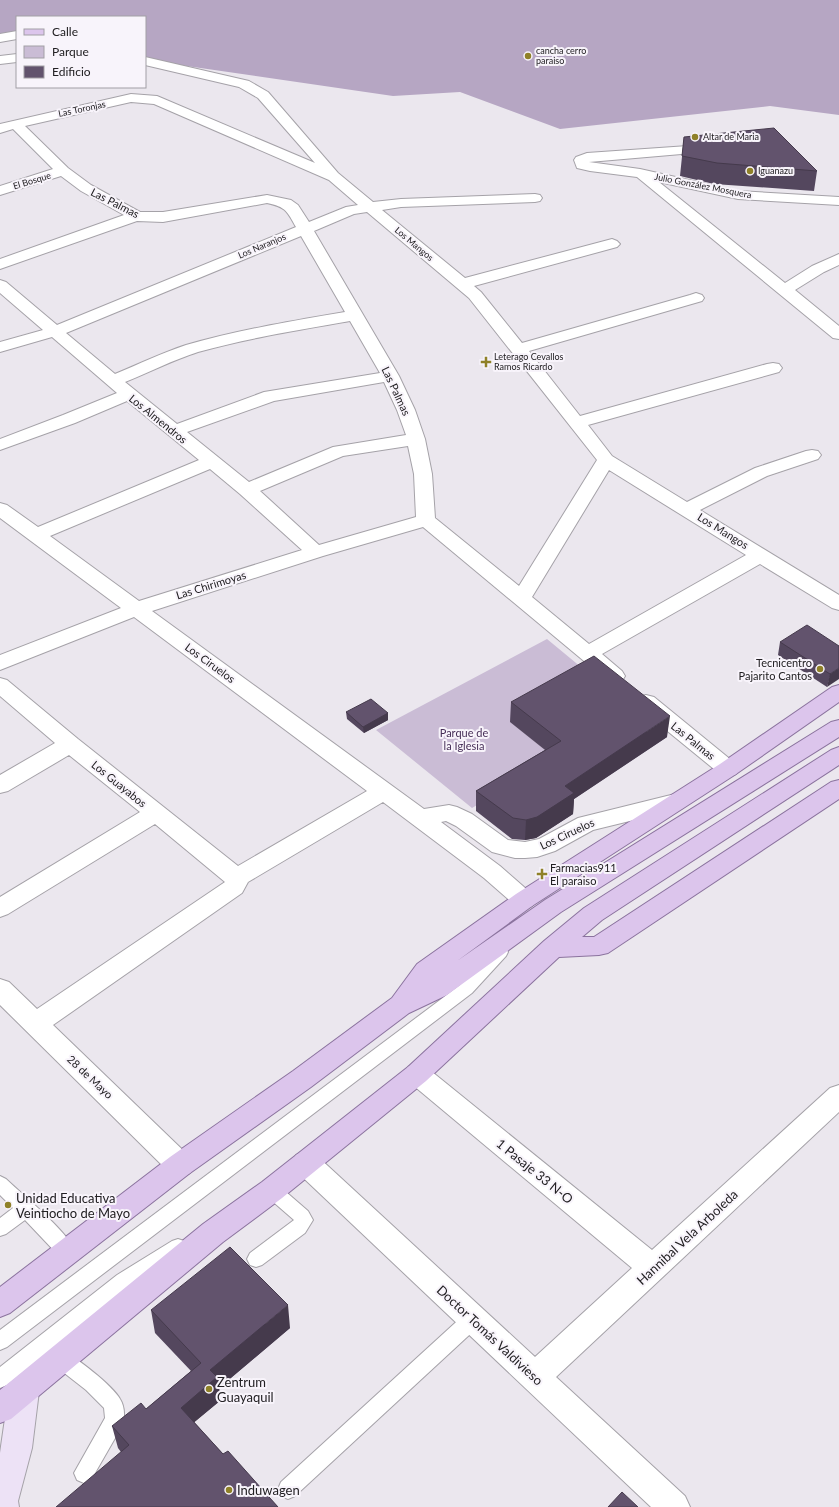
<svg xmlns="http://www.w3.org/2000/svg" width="839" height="1507" font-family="Lato,sans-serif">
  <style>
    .green { fill: #cabcd5 }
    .forest { fill: #b6a6c3 }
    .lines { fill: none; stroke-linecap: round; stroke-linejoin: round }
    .lane-casing { stroke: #a5a2a8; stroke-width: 2 }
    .street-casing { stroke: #a5a2a8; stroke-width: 2 }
    .secondary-casing { stroke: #a5a2a8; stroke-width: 2 }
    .primary-casing { stroke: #8b739e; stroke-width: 2 }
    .lane { fill: #fff; fill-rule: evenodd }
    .street { fill: #fff; fill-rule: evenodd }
    .secondary { fill: #ede2f6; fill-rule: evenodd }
    .primary { fill: #dcc5ec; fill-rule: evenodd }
    .wall { fill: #54475e }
    .shaded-wall { fill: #453a4c }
    .building { fill: #62536d; stroke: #453a4c }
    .poi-dot { fill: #8f8128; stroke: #f8f4fb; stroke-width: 1.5 }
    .labels { text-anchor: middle; stroke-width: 4; stroke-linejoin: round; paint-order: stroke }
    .far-poi-label { font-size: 9px; fill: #222023; stroke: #f8f4fb; text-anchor: start }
    .far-street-label { font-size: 9px; fill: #222023; stroke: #f8f4fb }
    .street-label { font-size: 11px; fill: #222023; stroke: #f8f4fb }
    .poi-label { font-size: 11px; fill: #222023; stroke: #f8f4fb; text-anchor: end }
    .park-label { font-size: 11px; fill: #472f58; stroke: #f8f4fb }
    .near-street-label { font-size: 13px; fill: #222023; stroke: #f8f4fb }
    .near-poi-label { font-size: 13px; fill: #222023; stroke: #f8f4fb; text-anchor: start }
  </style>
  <rect width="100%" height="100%" fill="#ebe7ee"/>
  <path class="green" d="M 547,639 L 593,677 L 511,722 L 556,759 L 472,808 L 376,730 Z"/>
  <path class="forest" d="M 0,0 L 839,0 L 839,115 L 770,106 L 560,129 L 460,92 L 393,96 L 145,60 L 145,17 L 17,17 L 17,32 L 0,34 Z"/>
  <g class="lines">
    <g class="lane-casing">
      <path id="lane" d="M 500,946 L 506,948 L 508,952 L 506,956 L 472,993 L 7,1347 L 0,1350 L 0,1330 L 460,985 L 494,948 Z
        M 0,1176 L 6,1179 C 25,1197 66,1230 76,1252 L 73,1258 L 67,1260 L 61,1258 L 25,1220 L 6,1234 L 0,1236 L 0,1218 L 13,1208 L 0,1195 Z
        M 272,1182 L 278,1185 L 308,1211 L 313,1220 L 305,1233 L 262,1265 L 256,1267 L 250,1265 L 247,1259 L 250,1253 L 294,1220 L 271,1200 L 268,1201 L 262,1198 L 259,1193 L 262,1188 Z
        M 178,1239 L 184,1241 L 187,1247 L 184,1253 L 129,1287 L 7,1385 L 0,1388 L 0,1367 L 117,1275 L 172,1241 Z
        M 473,1311 L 480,1313 L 482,1319 L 480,1325 L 295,1496 L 288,1499 L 281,1496 L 278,1489 L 281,1482 L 466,1313 Z
        M 61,1350 C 75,1356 113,1386 120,1399 C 125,1407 125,1418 122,1426 L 91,1480 L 84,1483 L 77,1480 L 74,1473 L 105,1418 L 104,1408 L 86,1390 L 54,1365 L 52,1359 L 54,1353 Z"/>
    </g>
    <g class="street-casing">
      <path id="street" d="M 17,31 L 17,39 L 0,42 L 0,34 Z
        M 17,54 L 17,62 L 0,64 L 0,56 Z
        M 145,57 L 249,81 L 268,92 L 338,173 L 373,202 L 401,199 L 535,194 L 540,195 L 542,198 L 540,201 L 535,202 L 401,207 L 382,210 L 465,278 L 612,239 L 617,241 L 620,244 L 617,247 L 474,286 L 481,292 L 522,343 L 690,295 L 696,293 L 702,295 L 704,298 L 702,301 L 529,351 L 580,416 L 767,364 L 773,363 L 779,364 L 782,368 L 779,372 L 588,425 L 612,456 L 687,502 L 755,468 L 806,451 L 812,450 L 818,451 L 821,455 L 818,459 L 767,476 L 700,510 L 839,595 L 839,610 L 832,608 L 760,564 L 602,654 L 622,671 L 625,676 L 622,681 L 615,683 L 608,681 L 423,527 L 323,556 L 152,611 L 424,809 L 449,805 L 457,807 L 472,814 L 508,840 L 525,842 L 539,839 L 578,818 L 675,794 L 683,796 L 686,802 L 683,808 L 593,830 L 555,851 L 537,857 L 525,858 L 515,858 L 492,852 L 456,826 L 446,821 L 441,822 L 500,866 L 532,894 L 536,900 L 532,906 L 524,909 L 516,906 L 484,878 L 383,802 L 248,882 L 242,893 L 53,1025 L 190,1157 L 194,1165 L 190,1173 L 180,1177 L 170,1173 L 0,1005 L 0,979 L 9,982 L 37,1009 L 225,882 L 155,824 L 8,914 L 0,917 L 0,897 L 140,812 L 69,755 L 8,791 L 0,793 L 0,775 L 55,743 L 0,696 L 0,678 L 7,680 L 78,739 L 238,866 L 367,791 L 134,617 L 0,670 L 0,655 L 121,608 L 0,518 L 0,503 L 7,505 L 38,527 L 199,460 L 127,401 L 75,423 L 0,450 L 0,439 L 63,415 L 117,393 L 52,337 L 0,352 L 0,342 L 43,330 L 0,293 L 0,280 L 6,282 L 57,325 L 296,227 C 287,211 286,207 267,203 L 163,222 L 137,221 L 0,269 L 0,259 L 124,215 L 81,191 L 61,176 L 0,195 L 0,186 L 53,169 L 13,129 L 0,133 L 0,124 L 131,94 L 157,96 L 315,163 L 258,98 L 239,87 L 145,65 ZM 131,102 L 154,104 L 329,180 L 358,205 L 346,207 L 309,222 L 298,205 L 291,200 L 267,195 L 163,212 L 140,212 L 91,185 L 68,168 L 25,126 ZM 367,212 L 469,298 L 597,460 L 519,586 L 435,518 L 432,474 L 425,439 L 415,410 L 399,376 L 314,231 L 354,214 ZM 301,236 L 345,312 C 292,321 238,330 186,345 C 162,353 139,364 115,374 L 66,333 ZM 350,321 L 380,373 L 264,392 L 177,424 L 125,382 C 150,372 173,360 198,352 C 248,338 299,330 350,321 ZM 384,382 L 397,410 L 406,435 L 333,447 L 249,482 L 187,432 L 274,401 ZM 408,446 L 414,474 L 416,517 L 319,545 L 260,491 L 343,456 ZM 210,469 L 240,494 L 302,550 L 139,601 L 50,536 ZM 609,470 L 746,555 L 589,644 L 532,597 Z
        M 688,146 L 693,147 L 695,150 L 693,153 L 589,162 L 640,169 L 738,191 L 839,197 L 839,205 L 738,199 L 659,182 L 785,283 L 812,266 L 839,254 L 839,265 L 824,272 L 795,290 L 839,326 L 839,339 L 833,338 L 637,177 L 590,171 L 577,168 L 574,160 L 576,157 L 587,153 Z
        M 646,695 L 654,697 L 736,764 L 739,769 L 736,774 L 728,777 L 720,774 L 638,707 L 635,702 L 638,697 Z
        M 417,1063 L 426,1067 L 652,1250 L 830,1088 L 839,1085 L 839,1112 L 556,1377 L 685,1496 L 690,1507 L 651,1507 L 296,1171 L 292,1163 L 296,1155 L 306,1151 L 316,1155 L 535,1357 L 632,1268 L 408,1081 L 404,1074 L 408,1067 Z"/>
    </g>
    <g class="secondary-casing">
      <path id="secondary" d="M 24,1377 L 35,1381 L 39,1391 L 32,1448 L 18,1501 L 19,1507 L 0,1507 L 0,1453 L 9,1391 L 13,1381 Z"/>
    </g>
    <g class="primary-casing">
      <path id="primary" d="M 839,685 L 839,702 L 736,774 L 532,906 L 457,961 L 545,900 L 831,722 L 839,720 L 839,737 L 561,912 L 447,995 L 409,1013 L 311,1087 L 190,1173 L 10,1313 L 0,1317 L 0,1287 L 170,1157 L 293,1071 L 392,998 L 417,964 L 516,894 L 720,764 L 832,687 Z
        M 839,747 L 839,765 L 602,920 L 582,937 L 594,937 L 831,782 L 839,780 L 839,799 L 608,953 L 599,955 L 559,957 L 426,1081 L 282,1198 L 223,1242 L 11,1419 L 0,1423 L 0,1390 L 203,1224 L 262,1182 L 408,1067 L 544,941 L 584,908 L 831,750 Z"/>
    </g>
    <use href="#lane" class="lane"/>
    <use href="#street" class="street"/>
    <use href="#secondary" class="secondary"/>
    <use href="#primary" class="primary"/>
  </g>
  <path class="wall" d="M 684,137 L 817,171 L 814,191 L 714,184 L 680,176 Z
    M 780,642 L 839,646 L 827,687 L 778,655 Z
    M 511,702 L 667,737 L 574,799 L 573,814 L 536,838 L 525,840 L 512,839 L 476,811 L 476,791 L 545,750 L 510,722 Z
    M 346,712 L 388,713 L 388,720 L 364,733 L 347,719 Z
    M 151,1310 L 290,1328 L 219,1388 L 221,1400 L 194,1422 L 223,1454 L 278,1507 L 121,1452 L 118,1448 L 112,1426 L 146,1409 L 191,1371 L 155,1333 Z"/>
  <path class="shaded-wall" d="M 839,668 L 839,679 L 827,687 L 830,674 Z
    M 388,713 L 388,720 L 364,733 L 363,727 Z
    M 670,716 L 667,737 L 574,799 L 573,814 L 536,838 L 525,840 L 526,820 L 565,786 Z
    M 288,1305 L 290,1328 L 219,1388 L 221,1400 L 185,1430 L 181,1408 L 210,1370 Z"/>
  <path class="building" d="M 774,128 L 817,171 L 717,163 L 682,156 L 684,137 Z
    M 807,625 L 839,646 L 839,668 L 830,674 L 780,642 Z
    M 594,656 L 670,716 L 565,786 L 574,793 L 537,817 L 526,820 L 513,818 L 476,791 L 561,741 L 511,702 Z
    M 371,699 L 388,713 L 363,727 L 346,712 Z
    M 230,1247 L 288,1305 L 210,1370 L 217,1377 L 181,1408 L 223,1454 L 228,1451 L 278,1507 L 56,1507 L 129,1445 L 112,1426 L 141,1403 L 146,1409 L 201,1363 L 151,1310 Z
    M 622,1492 L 638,1507 L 608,1507 Z"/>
  <g class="poi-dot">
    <circle cx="528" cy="56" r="4"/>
    <circle cx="695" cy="137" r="4"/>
    <circle cx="750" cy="171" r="4"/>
    <path d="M484 356h4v4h4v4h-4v4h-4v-4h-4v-4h4z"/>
    <circle cx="820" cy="669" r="4"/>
    <path d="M540 868h4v4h4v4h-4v4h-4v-4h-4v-4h4z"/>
    <circle cx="8" cy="1205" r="4"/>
    <circle cx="209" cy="1389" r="4"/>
    <circle cx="229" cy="1490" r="4"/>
  </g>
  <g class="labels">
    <g class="far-poi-label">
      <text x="536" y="54">cancha cerro<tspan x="536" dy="10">paraiso</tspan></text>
      <text x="703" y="140">Altar de Maria</text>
      <text x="758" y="174">Iguanazu</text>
      <text x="494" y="360">Leterago Cevallos<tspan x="494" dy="10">Ramos Ricardo</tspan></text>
    </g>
    <g class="far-street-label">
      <text transform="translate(82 109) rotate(-12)" y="3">Las Toronjas</text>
      <text transform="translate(32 181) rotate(-17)" y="3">El Bosque</text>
      <text transform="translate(703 186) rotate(11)" y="3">Julio González Mosquera</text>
      <text transform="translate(414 244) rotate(40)" y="3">Los Mangos</text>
      <text transform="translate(262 246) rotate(-23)" y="3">Los Naranjos</text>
    </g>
    <g class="street-label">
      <text transform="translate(115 203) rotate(27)" y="4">Las Palmas</text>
      <text transform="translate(396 391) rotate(65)" y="4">Las Palmas</text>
      <text transform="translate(158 419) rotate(39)" y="4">Los Almendros</text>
      <text transform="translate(723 531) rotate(32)" y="4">Los Mangos</text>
      <text transform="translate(211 585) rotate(-17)" y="4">Las Chirimoyas</text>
      <text transform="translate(210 663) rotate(36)" y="4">Los Ciruelos</text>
      <text transform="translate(693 741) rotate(39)" y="4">Las Palmas</text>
      <text transform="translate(119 784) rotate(39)" y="4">Los Guayabos</text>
      <text transform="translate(567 834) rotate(-25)" y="4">Los Ciruelos</text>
      <text transform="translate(90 1077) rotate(43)" y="4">28 de Mayo</text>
    </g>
    <g class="poi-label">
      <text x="812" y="667">Tecnicentro<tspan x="812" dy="13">Pajarito Cantos</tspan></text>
      <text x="550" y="872" text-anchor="start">Farmacias911<tspan x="550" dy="13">El paraiso</tspan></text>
    </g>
    <g class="park-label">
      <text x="464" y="737">Parque de<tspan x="464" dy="13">la Iglesia</tspan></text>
    </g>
    <g class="near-street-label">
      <text transform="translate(535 1171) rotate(39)" y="5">1 Pasaje 33 N-O</text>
      <text transform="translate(687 1237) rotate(-43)" y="5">Hannibal Vela Arboleda</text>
      <text transform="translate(490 1335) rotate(43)" y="5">Doctor Tomás Valdivieso</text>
    </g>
    <g class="near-poi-label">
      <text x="16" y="1203">Unidad Educativa<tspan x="16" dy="15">Veintiocho de Mayo</tspan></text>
      <text x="217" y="1387">Zentrum<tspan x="217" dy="15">Guayaquil</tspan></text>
      <text x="237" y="1495">Induwagen</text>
    </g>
  </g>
  <rect x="16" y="16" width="130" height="72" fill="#f8f4fb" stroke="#a29fa5"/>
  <rect x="24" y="29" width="20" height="6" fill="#dcc5ec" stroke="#a29fa5"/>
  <text x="52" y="36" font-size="12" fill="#222023">Calle</text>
  <rect x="24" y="46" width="20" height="12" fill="#cabcd5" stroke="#a29fa5"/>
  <text x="52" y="56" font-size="12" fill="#222023">Parque</text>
  <rect x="24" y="66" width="20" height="12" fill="#62536d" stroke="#a29fa5"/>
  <text x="52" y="76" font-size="12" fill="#222023">Edificio</text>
</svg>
